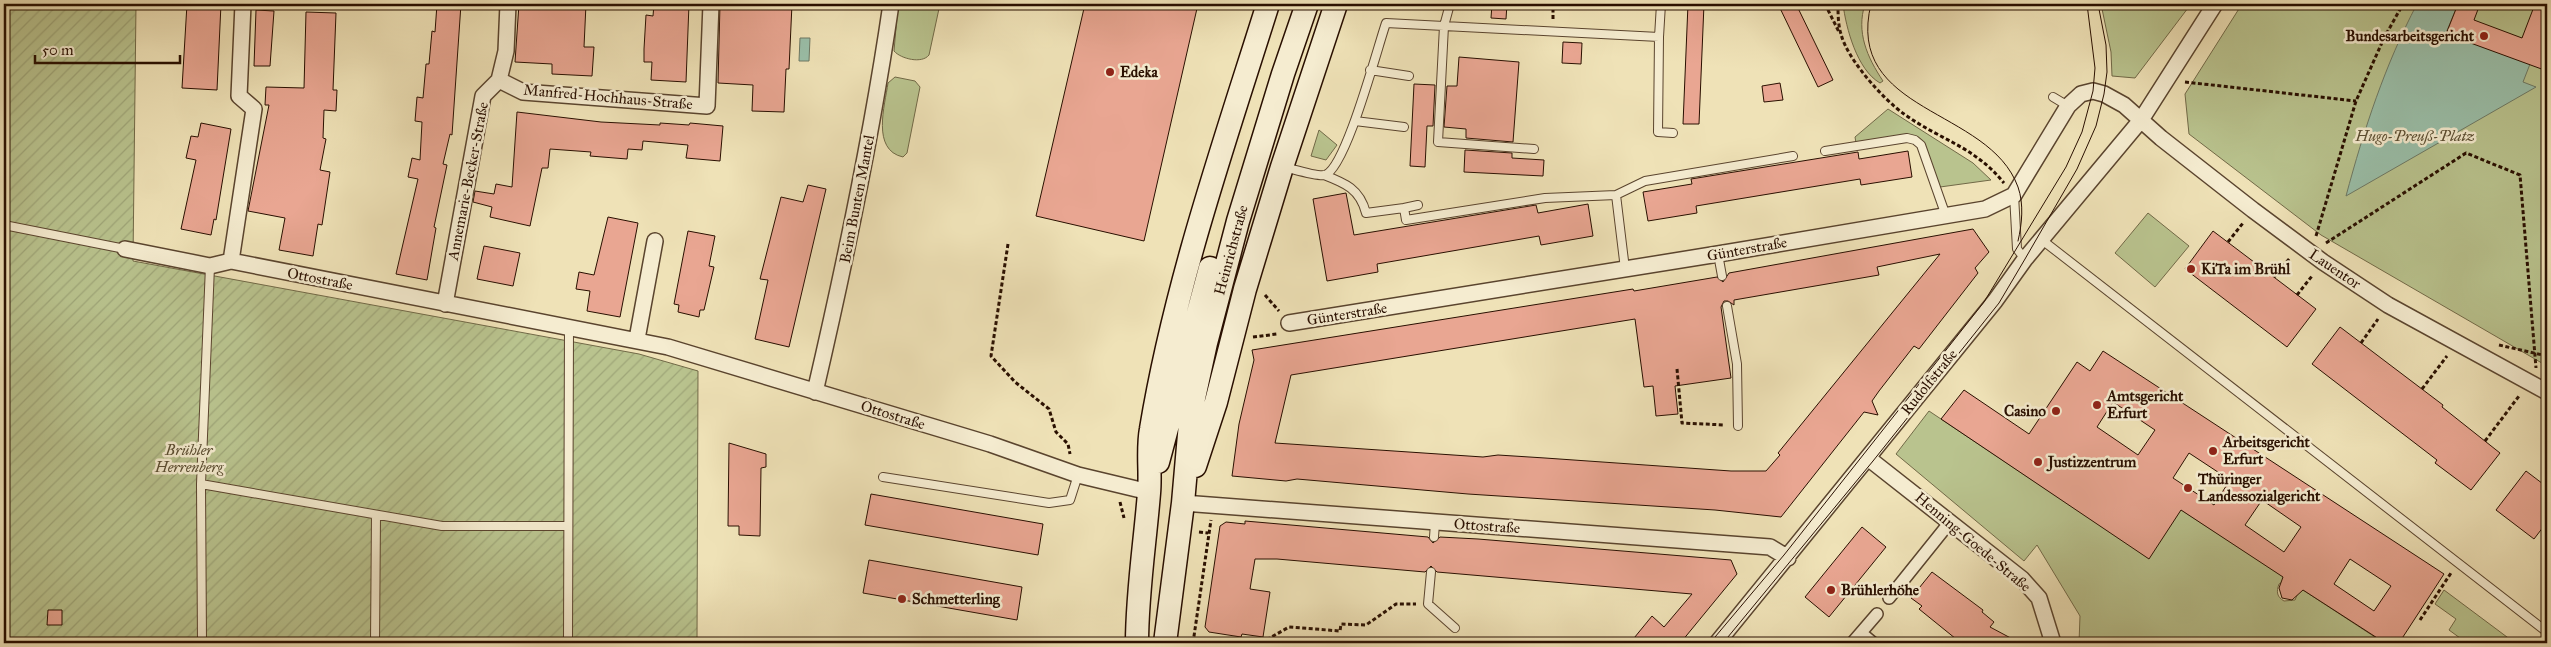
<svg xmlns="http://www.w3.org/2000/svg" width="2551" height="647" font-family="'IM FELL Great Primer',serif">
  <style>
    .green { fill: #b9c38e; stroke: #716947 }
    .garden { fill: url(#garden-furrows); stroke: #716947 }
    .water { fill: #9abfa9; stroke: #6d7965 }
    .building { fill: #e9a692; stroke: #290f00; fill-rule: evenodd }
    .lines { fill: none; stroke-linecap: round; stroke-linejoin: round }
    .service-casing { stroke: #5a442e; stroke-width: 10 }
    .pedestrian-casing { stroke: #5a442e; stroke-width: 14 }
    .minor-casing { stroke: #5a442e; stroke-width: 18 }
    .secondary-casing { stroke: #290f00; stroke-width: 25 }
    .path { stroke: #290f00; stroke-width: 3; stroke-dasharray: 4 2.5; stroke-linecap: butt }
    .service { stroke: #f5ecd0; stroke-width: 8 }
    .pedestrian { stroke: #f5ecd0; stroke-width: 11 }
    .minor { stroke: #f5ecd0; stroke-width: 15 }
    .secondary { stroke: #f5ecd0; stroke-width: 22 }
    .tram { stroke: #290f00; stroke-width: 1 }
    .poi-dot { fill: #8f2418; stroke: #f5ecd0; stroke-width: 2 }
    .labels { text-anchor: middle; stroke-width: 5; stroke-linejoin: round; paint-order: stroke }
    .poi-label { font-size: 15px; font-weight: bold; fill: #290f00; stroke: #f5ecd0; text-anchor: start }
    .street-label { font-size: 15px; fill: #290f00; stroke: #f5ecd0 }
    .park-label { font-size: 15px; font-style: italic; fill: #5b4e32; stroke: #f5ecd0 }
  </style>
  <defs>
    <pattern id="garden-furrows" width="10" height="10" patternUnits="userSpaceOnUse" patternTransform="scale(1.25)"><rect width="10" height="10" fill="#b9c38e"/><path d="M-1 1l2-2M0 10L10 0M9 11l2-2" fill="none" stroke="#9fa679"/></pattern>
  </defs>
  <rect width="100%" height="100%" fill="#efe2b7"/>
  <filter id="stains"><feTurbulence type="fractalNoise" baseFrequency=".004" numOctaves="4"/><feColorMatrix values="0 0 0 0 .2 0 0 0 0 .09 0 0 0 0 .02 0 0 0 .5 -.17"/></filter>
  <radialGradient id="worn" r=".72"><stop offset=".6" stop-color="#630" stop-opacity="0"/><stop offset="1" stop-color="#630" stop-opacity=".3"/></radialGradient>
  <path class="green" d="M 898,4 L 940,4 L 929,55 C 922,64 901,59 894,51 Z
    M 1843,4 L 1865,4 C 1856,32 1867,57 1883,81 L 1880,83 C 1857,70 1846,28 1843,4 Z
    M 2101,4 L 2191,4 L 2135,78 L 2112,76 L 2111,52 Z
    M 2242,4 L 2547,4 L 2547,366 L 2321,235 L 2189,134 L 2185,94 Z
    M 895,77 L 915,81 L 920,87 L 907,153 L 903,157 C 871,150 885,105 888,83 Z
    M 1888,109 L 1973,163 L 1991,180 L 1940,187 L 1917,139 L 1856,143 L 1855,137 Z
    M 1319,130 L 1337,145 L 1326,160 L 1311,156 Z
    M 2148,213 L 2189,246 L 2155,287 L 2115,253 Z
    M 1929,411 L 2149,558 L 2125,473 L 2287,579 L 2279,584 C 2276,592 2277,597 2284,601 L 2295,600 L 2300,588 L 2384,643 L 2079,643 L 2080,616 L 2037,545 L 2024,561 L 1896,454 Z
    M 2444,590 L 2515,643 L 2462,643 L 2460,638 L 2449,630 L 2456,619 L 2435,604 Z"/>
  <path class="garden" d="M 4,4 L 136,4 L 133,261 L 639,354 L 698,371 L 697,643 L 5,643 Z"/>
  <path class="water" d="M 2417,4 L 2458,4 L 2446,33 L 2530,64 L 2523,82 L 2536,87 L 2346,196 C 2364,129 2385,65 2417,4 Z
    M 800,38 L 810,38 L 809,61 L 799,61 Z"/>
  <path class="building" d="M 187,4 L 221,4 L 217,90 L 182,88 Z
    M 437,4 L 461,4 L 452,135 L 450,134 L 443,164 L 447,165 L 434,227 L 436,228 L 427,280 L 396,274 L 418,179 L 408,177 L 412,158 L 420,160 L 422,122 L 415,121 L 417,97 L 423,98 L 426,64 L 429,64 L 432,31 L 435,32 Z
    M 519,4 L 586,4 L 584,47 L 594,47 L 592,76 L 552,74 L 552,64 L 515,62 Z
    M 654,4 L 689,4 L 686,82 L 651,80 L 652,62 L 644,62 L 644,49 L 646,15 L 653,16 Z
    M 720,4 L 792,4 L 789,69 L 786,69 L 784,112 L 752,111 L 753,85 L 718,83 Z
    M 1085,4 L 1198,4 L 1144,241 L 1036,216 Z
    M 1492,4 L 1507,4 L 1506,19 L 1491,18 Z
    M 1688,4 L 1704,4 L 1699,124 L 1683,124 Z
    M 1778,4 L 1796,4 L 1833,80 L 1818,87 Z
    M 2458,4 L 2480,4 L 2474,20 L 2522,38 L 2535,4 L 2547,4 L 2547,71 L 2446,34 Z
    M 256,10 L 274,11 L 270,66 L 254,66 Z
    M 306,12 L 336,13 L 333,90 L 337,90 L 336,111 L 324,110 L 323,138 L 326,139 L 320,170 L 330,172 L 322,225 L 318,224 L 313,256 L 279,250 L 285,218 L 248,211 L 269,105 L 265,105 L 266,87 L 304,88 Z
    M 1563,42 L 1582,43 L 1581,64 L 1562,63 Z
    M 1459,57 L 1519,62 L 1513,142 L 1466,138 L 1466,129 L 1444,127 L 1447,86 L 1457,86 Z
    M 1780,83 L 1783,100 L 1764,102 L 1762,86 Z
    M 1414,84 L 1435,85 L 1433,126 L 1427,126 L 1425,167 L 1410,166 Z
    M 517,112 L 601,122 L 660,125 L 660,123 L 689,125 L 690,123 L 723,126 L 720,161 L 686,158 L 688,145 L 643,141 L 642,150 L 628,149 L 627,159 L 590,156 L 591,152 L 550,149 L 548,168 L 542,168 L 530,226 L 490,217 L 492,207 L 473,202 L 475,191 L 494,194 L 496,184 L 512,187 Z
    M 201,123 L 231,129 L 216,220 L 214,219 L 211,235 L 181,229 L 196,160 L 186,158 L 191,136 L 198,137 Z
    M 1465,150 L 1512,153 L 1512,158 L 1544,160 L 1543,176 L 1464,172 Z
    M 1908,151 L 1912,177 L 1861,185 L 1860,179 L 1696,206 L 1697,213 L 1648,221 L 1643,192 L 1692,184 L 1691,179 L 1858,152 L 1859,159 Z
    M 808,185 L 826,189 L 789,347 L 755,339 L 768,280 L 760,279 L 781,197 L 803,202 Z
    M 1346,193 L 1354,235 L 1536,205 L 1538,213 L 1588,204 L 1593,236 L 1541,245 L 1539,236 L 1377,264 L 1378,272 L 1327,281 L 1313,199 Z
    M 608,217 L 638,223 L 620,317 L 587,311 L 590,291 L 576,289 L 579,272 L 594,275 Z
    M 1973,229 L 1989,252 L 1975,268 L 1978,273 L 1919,349 L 1914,346 L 1879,391 L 1872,401 L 1878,415 L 1864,412 L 1781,517 L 1715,510 L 1468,494 L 1297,479 L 1286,481 L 1232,476 L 1239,424 L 1254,360 L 1252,350 L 1633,289 L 1634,291 L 1717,277 L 1723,282 L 1729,273 ZM 1940,254 L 1778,453 L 1780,455 L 1766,471 L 1731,471 L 1545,458 L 1498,455 L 1483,457 L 1275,443 L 1291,375 L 1635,319 L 1644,387 L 1653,386 L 1656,416 L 1678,414 L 1675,386 L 1731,378 L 1721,307 L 1724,301 L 1728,301 L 1734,305 L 1734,300 L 1879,275 L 1877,267 Z
    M 688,231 L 715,236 L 709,266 L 714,267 L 704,310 L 700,310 L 699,317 L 678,312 L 679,305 L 674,304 Z
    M 2213,231 L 2316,309 L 2287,347 L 2185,269 Z
    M 484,246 L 520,253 L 513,286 L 477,279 Z
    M 2340,327 L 2443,405 L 2442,407 L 2500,453 L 2471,490 L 2435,463 L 2437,460 L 2312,364 Z
    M 2103,351 L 2444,574 L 2399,643 L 2385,643 L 2303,590 L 2292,600 L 2282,598 L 2279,588 L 2283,577 L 2181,510 L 2149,559 L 1941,419 L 1964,390 L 2029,434 L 2077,362 L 2090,371 ZM 2113,402 L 2155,430 L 2138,455 L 2097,427 ZM 2189,453 L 2230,480 L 2214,505 L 2173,478 ZM 2262,500 L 2301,527 L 2284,552 L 2245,525 ZM 2350,559 L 2391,586 L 2374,611 L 2334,584 Z
    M 729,443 L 766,454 L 766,467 L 761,468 L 760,536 L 739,535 L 739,526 L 728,526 Z
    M 2526,471 L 2547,487 L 2547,522 L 2534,539 L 2496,510 Z
    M 871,494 L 1043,524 L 1038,555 L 865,525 Z
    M 1245,521 L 1428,537 L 1433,543 L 1440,537 L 1478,539 L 1731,560 L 1737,574 L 1682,641 L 1685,643 L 1630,643 L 1652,616 L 1664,627 L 1692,594 L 1437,572 L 1431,566 L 1425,572 L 1277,559 L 1255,559 L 1250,589 L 1270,592 L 1263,637 L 1242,634 L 1241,637 L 1209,632 L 1205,627 L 1220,526 L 1226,522 L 1245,524 Z
    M 1862,527 L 1886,547 L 1829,617 L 1805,597 Z
    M 869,560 L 1022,587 L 1017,620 L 863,593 Z
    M 1932,572 L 1983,610 L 1982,612 L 1994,622 L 1990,627 L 2020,643 L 1961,643 L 1919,609 L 1922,606 L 1911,598 Z
    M 48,610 L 62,610 L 62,625 L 47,625 Z"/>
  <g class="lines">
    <g class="service-casing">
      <path id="service" d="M 1450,4 L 1444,26 L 1438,142 L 1534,149
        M 1659,37 L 1661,4
        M 1370,70 L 1409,76
        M 2053,97 L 2068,106
        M 1355,121 L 1404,127
        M 1825,151 L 1907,138 L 1915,140 L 1921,145 L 1946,216
        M 1284,167 C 1293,169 1318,177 1325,175 C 1346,168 1377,49 1386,23 L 1659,37 L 1658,132 L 1673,133
        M 1324,175 C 1345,183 1360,189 1366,213 L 1404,208 L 1406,220 L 1545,198 L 1616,195
        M 2014,195 L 2017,249 L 2025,259
        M 1404,208 L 1418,205
        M 4,225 L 125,249
        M 2042,240 L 2547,632
        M 1718,254 L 1722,276
        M 1625,269 L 1616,195 L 1645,181 L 1793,156
        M 1727,306 L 1737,364 L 1738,426
        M 883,477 L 1049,503 L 1070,500 L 1078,475
        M 201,484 L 442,526 L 568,526
        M 1434,537 L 1435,523
        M 1431,572 L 1428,604 L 1455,628
        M 202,643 L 201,484 L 210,266
        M 375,643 L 376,515
        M 568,643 L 569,326"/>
    </g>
    <g class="pedestrian-casing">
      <path id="pedestrian" d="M 1889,598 L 1950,522
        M 1861,633 L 1873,643
        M 1852,643 L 1877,614"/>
    </g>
    <g class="minor-casing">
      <path id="minor" d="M 499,80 L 523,92 L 707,106 L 711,4
        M 125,249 L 210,266 L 231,261 L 668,347 L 990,444 L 1078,475 L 1149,492
        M 231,261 L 254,109 L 239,96 L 243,4
        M 445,304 L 483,96 L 499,80 L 506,51 L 508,4
        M 1289,323 L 1718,254 L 1985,209 L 2014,195 L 2068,106 L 2081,94 L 2093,91 L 2104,94 L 2124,105 L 2161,138 L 2253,210 L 2323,262 L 2388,305 L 2547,392
        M 637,339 L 655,241
        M 815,392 C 845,263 872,135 891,4
        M 1868,458 L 2022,579 L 2039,598 L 2053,643
        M 1183,503 L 1770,547 L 1788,558
        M 1717,643 L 1995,301 L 2025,259 L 2141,120 L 2215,4"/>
    </g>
    <g class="secondary-casing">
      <path id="secondary" d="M 1158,462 L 1210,268
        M 1195,466 L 1216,402 L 1245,289 L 1282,167 L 1336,4
        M 1137,643 C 1137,593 1145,543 1149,493 C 1151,472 1147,450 1151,429 C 1175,284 1224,144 1268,4
        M 1165,643 L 1183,503 L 1191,412 L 1206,343 L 1238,221 L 1283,74 L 1307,4"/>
    </g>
    <path class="path" d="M 1825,4 L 1839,32
      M 1838,4 C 1838,13 1838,25 1841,34 C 1847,59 1883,99 1904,114 C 1940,140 1974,146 2004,183
      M 1553,19 L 1553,4
      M 2185,82 L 2356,101
      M 2316,236 L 2356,101 L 2384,38 L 2403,4
      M 2228,242 L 2243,223
      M 2326,243 L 2466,153 L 2520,175 L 2536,368
      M 1008,244 L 991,356 L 1015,382 L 1049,409 L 1056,432 L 1068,444 L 1070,454
      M 2274,277 L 2290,258
      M 1265,295 L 1279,311
      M 2297,295 L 2312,276
      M 1253,337 L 1277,334
      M 2361,343 L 2378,319
      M 2499,345 L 2547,356
      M 1677,369 L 1682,423 L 1725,425
      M 2422,389 L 2447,356
      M 2485,441 L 2519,396
      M 1120,502 L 1124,518
      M 1199,532 L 1208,533
      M 2420,620 L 2451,573
      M 1194,639 L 1218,643
      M 1193,643 L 1211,520
      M 1261,643 L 1289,627 L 1340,631 L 1341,624 L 1366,625 L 1396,604 L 1416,604"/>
    <use href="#service" class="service"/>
    <use href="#pedestrian" class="pedestrian"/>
    <use href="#minor" class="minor"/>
    <use href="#secondary" class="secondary"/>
    <path class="tram" d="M 1871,4 C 1844,114 1989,107 2018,187 C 2024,204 2022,224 2018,241
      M 1710,643 L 1784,555 L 1984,302 L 2066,167 L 2082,132 L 2093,91 L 2095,68 L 2087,4
      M 1723,643 L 1873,461 L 1999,303 L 2025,259 L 2077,169 L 2096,126 L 2104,94 L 2107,72 L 2106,45 L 2098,4"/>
  </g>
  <g class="poi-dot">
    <circle cx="2484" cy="36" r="5"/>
    <circle cx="1110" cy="72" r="5"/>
    <circle cx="2191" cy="269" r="5"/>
    <circle cx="2097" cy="405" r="5"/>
    <circle cx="2056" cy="411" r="5"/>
    <circle cx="2213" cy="451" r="5"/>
    <circle cx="2038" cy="462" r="5"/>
    <circle cx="2188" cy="488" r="5"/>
    <circle cx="1831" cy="590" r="5"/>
    <circle cx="902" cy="599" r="5"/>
  </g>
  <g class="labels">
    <g class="poi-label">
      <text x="2474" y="41" text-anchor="end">Bundesarbeitsgericht</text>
      <text x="1120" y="77">Edeka</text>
      <text x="2201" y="274">KiTa im Brühl</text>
      <text x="2107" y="401">Amtsgericht<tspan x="2107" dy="17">Erfurt</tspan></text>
      <text x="2046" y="416" text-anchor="end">Casino</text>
      <text x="2223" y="447">Arbeitsgericht<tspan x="2223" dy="17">Erfurt</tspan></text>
      <text x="2048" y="467">Justizzentrum</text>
      <text x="2198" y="484">Thüringer<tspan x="2198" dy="17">Landessozialgericht</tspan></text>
      <text x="1841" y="595">Brühlerhöhe</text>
      <text x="912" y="604">Schmetterling</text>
    </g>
    <g class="street-label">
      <text transform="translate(608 97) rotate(5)" y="5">Manfred-Hochhaus-Straße</text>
      <text transform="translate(468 181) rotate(-79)" y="5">Annemarie-Becker-Straße</text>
      <text transform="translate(857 199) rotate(-79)" y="5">Beim Bunten Mantel</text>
      <text transform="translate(1747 249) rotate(-10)" y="5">Günterstraße</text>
      <text transform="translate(1231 250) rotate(-75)" y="5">Heinrichstraße</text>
      <text transform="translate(2335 269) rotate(34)" y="5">Lauentor</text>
      <text transform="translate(320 279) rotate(11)" y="5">Ottostraße</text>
      <text transform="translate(1347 314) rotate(-9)" y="5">Günterstraße</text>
      <text transform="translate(1929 382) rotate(-51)" y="5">Rudolfstraße</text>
      <text transform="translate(893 415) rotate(17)" y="5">Ottostraße</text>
      <text transform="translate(1487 526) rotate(4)" y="5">Ottostraße</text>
      <text transform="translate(1973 542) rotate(40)" y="5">Henning-Goede-Straße</text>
    </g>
    <g class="park-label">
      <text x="2415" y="141">Hugo-Preuß-Platz</text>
      <text x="189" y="455">Brühler<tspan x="189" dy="17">Herrenberg</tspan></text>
    </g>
  </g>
  <rect width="2551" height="647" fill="none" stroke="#efe2b7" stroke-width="20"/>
  <rect x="5" y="5" width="2541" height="637" fill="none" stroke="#290f00" stroke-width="2.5"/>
  <rect x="10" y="10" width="2531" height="627" fill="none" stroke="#290f00"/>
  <path d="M35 55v8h145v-8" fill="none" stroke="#290f00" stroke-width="2.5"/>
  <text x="42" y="55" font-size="15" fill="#290f00" stroke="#f5ecd0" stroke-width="4" paint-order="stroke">50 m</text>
  <rect width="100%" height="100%" filter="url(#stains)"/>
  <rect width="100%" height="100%" fill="url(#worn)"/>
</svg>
